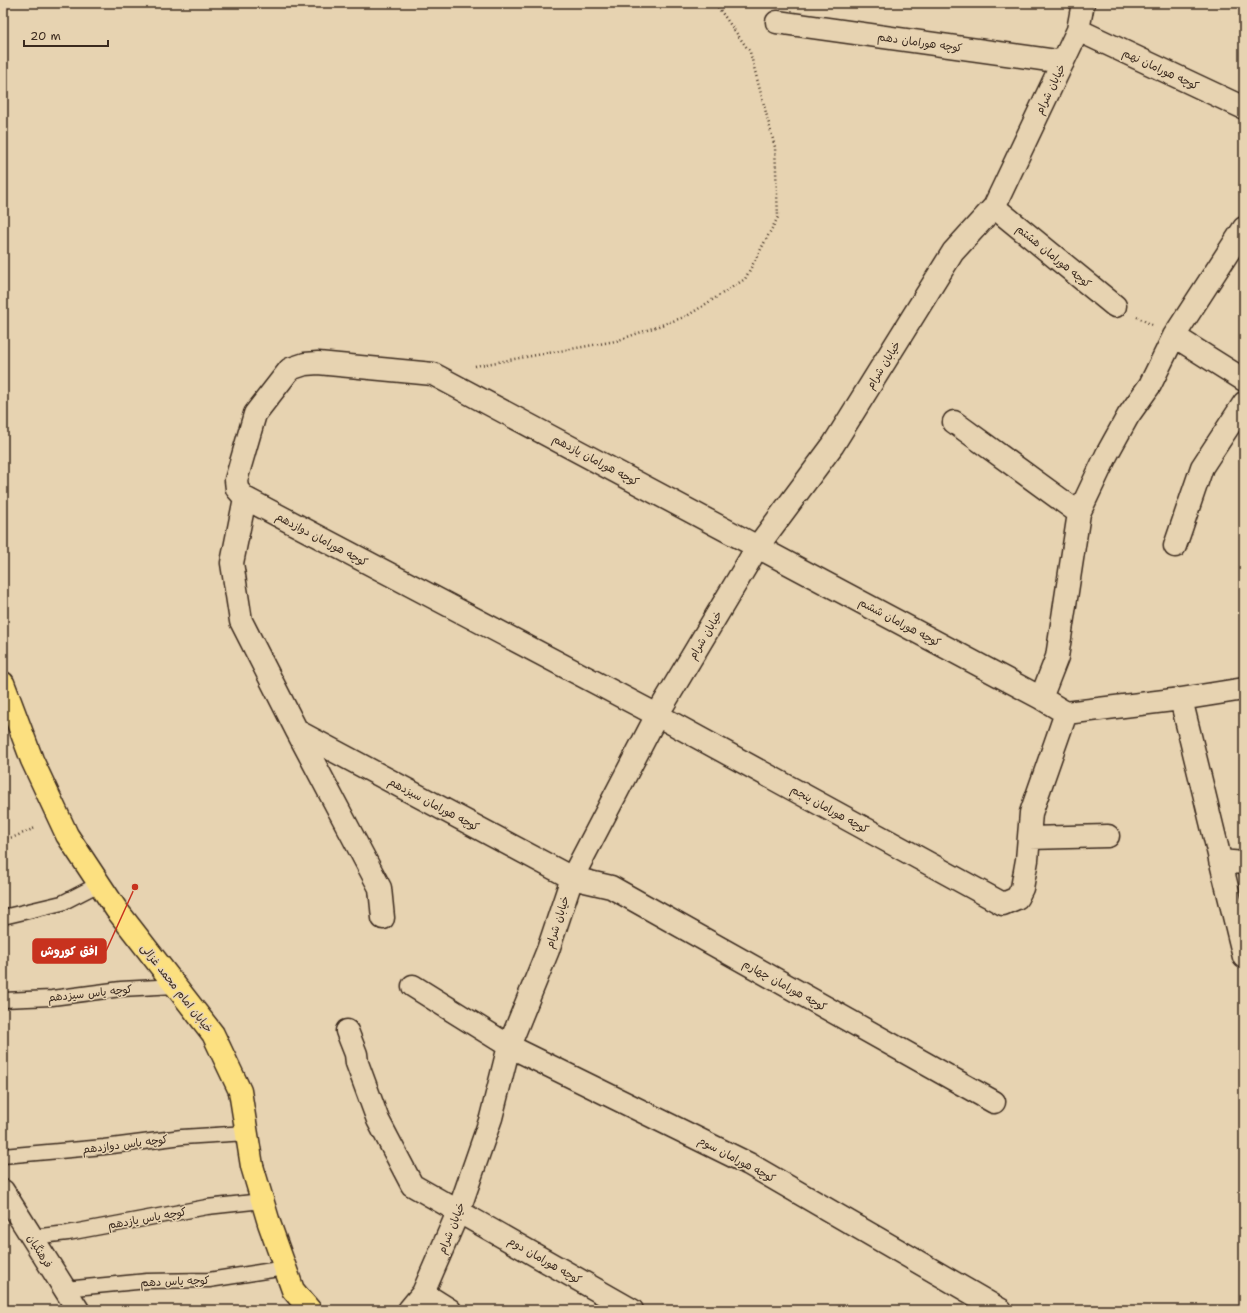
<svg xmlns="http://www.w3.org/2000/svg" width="1247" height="1313" font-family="'Shantell Sans','Playpen Sans Arabic',sans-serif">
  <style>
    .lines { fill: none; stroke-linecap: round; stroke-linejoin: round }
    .service-casing { stroke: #3b2a1e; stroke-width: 17 }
    .minor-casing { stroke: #3b2a1e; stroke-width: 25 }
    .primary-casing { stroke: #3b2a1e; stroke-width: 25 }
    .path { stroke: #3b2a1e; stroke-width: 2.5; stroke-dasharray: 1 3; stroke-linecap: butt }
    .service { stroke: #e7d3b1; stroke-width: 14 }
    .minor { stroke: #e7d3b1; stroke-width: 22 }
    .primary { stroke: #fce080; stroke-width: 22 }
    .labels { text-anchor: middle; stroke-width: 3; stroke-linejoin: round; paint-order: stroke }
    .street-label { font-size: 11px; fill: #3b2a1e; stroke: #e7d3b1 }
    .leader { fill: none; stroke: #c8321e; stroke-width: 1.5 }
    .callout-dot { fill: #c8321e; stroke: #e7d3b1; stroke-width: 1.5 }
    .callout { fill: #c8321e; stroke: #c8321e; stroke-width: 1.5 }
    .callout-label { font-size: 12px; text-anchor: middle; font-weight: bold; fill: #fff }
  </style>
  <rect width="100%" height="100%" fill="#e7d3b1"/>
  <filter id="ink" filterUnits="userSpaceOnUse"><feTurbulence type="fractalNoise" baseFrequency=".025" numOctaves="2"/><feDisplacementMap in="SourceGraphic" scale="8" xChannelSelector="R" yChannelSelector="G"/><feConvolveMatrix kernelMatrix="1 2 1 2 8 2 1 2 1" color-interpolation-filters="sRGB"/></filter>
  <g filter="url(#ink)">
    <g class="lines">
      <g class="service-casing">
        <path id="service" d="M 3,917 L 62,903 L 99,884
          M 3,1000 L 52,998 L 121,989 L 176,986
          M 3,1156 L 104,1147 L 182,1137 L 247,1133
          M 32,1237 L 68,1233 L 207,1207 L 262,1201
          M 65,1289 L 147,1281 L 209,1280 L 285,1268"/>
      </g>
      <g class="minor-casing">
        <path id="minor" d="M 777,22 L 1063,62
          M 1078,30 L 1244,108
          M 994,207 L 1115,306
          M 1174,336 L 1244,380
          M 954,422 L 1079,513
          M 245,498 L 232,563 L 241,621 L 297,731 L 380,888 L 383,918
          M 1175,546 L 1202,467 L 1244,403
          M 1041,698 L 1057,657 L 1079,513 L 1107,454 L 1128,416 L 1150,385 L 1174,336 L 1244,228
          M 1181,699 L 1244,957
          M 1066,713 L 1031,813 L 1027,860 L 1022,888 L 1017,898 L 1003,904 L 657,715 L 245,498 L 237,489 L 236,480 L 255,414 L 290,369 L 305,364 L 318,363 L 433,374 L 1041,698 L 1066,713 L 1181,699 L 1244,689
          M 297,731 L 572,878 L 611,887 L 994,1102
          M 1029,838 L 1108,836
          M 1220,861 L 1244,863
          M 413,986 L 509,1046 L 749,1164 L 1001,1310
          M 347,1031 L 356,1054 L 357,1063 L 378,1120 L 412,1185 L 632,1310
          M 3,1191 L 78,1310
          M 423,1293 L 450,1310
          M 409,1310 L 423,1293 L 459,1210 L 491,1118 L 509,1046 L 548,950 L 572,878 L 657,715 L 758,546 L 833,445 L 953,252 L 994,207 L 1078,30 L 1083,3"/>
      </g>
      <g class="primary-casing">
        <path id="primary" d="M 3,683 L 32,760 L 67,835 L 116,909 L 213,1034 L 240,1091 L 252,1166 L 269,1223 L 293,1290 L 310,1310"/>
      </g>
      <path class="path" d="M 1137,317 L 1152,325
        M 475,366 L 616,341 L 687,316 L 745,279 L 778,217 L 775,147 L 750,52 L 715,3
        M 3,839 L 14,837 L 35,828"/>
      <use href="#service" class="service"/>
      <use href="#minor" class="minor"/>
      <use href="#primary" class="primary"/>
    </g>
  </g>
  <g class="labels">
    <g class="street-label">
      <text transform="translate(920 42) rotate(8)" y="4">کوچه هورامان دهم</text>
      <text transform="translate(1161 69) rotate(25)" y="4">کوچه هورامان نهم</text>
      <text transform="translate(1050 89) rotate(-64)" y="4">خیابان شرام</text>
      <text transform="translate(1054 256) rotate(39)" y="4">کوچه هورامان هشتم</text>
      <text transform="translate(883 365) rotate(-58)" y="4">خیابان شرام</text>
      <text transform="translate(596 460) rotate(28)" y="4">کوچه هورامان يازدهم</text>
      <text transform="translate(322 539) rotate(28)" y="4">کوچه هورامان دوازدهم</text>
      <text transform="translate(900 622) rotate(28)" y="4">کوچه هورامان ششم</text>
      <text transform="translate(705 635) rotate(-59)" y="4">خیابان شرام</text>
      <text transform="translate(434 804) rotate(28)" y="4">کوچه هورامان سيزدهم</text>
      <text transform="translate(830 809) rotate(29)" y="4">کوچه هورامان پنجم</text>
      <text transform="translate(557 922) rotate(-72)" y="4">خیابان شرام</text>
      <text transform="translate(785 985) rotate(29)" y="4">کوچه هورامان چهارم</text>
      <text transform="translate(177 988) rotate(52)" y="4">خیابان امام محمد غزالی</text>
      <text transform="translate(90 993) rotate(-6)" y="4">کوچه یاس سیزدهم</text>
      <text transform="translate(125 1144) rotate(-7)" y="4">کوچه یاس دوازدهم</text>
      <text transform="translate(737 1159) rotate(28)" y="4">کوچه هورامان سوم</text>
      <text transform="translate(147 1218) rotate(-10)" y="4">کوچه یاس یازدهم</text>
      <text transform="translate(451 1228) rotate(-68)" y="4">خیابان شرام</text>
      <text transform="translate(40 1251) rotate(58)" y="4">فرهنگیان</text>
      <text transform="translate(545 1260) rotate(30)" y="4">کوچه هورامان دوم</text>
      <text transform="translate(175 1281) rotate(-2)" y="4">کوچه یاس دهم</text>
    </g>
  </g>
  <path class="leader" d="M135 887L106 951"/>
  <circle class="callout-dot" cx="135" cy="887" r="4"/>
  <rect class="callout" x="33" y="939" width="73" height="24" rx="4"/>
  <g class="callout-label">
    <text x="69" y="955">افق کوروش</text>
  </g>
  <rect width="1247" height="1313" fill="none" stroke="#e7d3b1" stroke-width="16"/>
  <rect x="8" y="8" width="1231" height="1297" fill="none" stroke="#3b2a1e" stroke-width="1.5" filter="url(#ink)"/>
  <path d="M24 40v6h84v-6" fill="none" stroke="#3b2a1e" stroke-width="2"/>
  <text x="30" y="40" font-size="12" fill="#3b2a1e" stroke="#e7d3b1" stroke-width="3" paint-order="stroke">20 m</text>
</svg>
